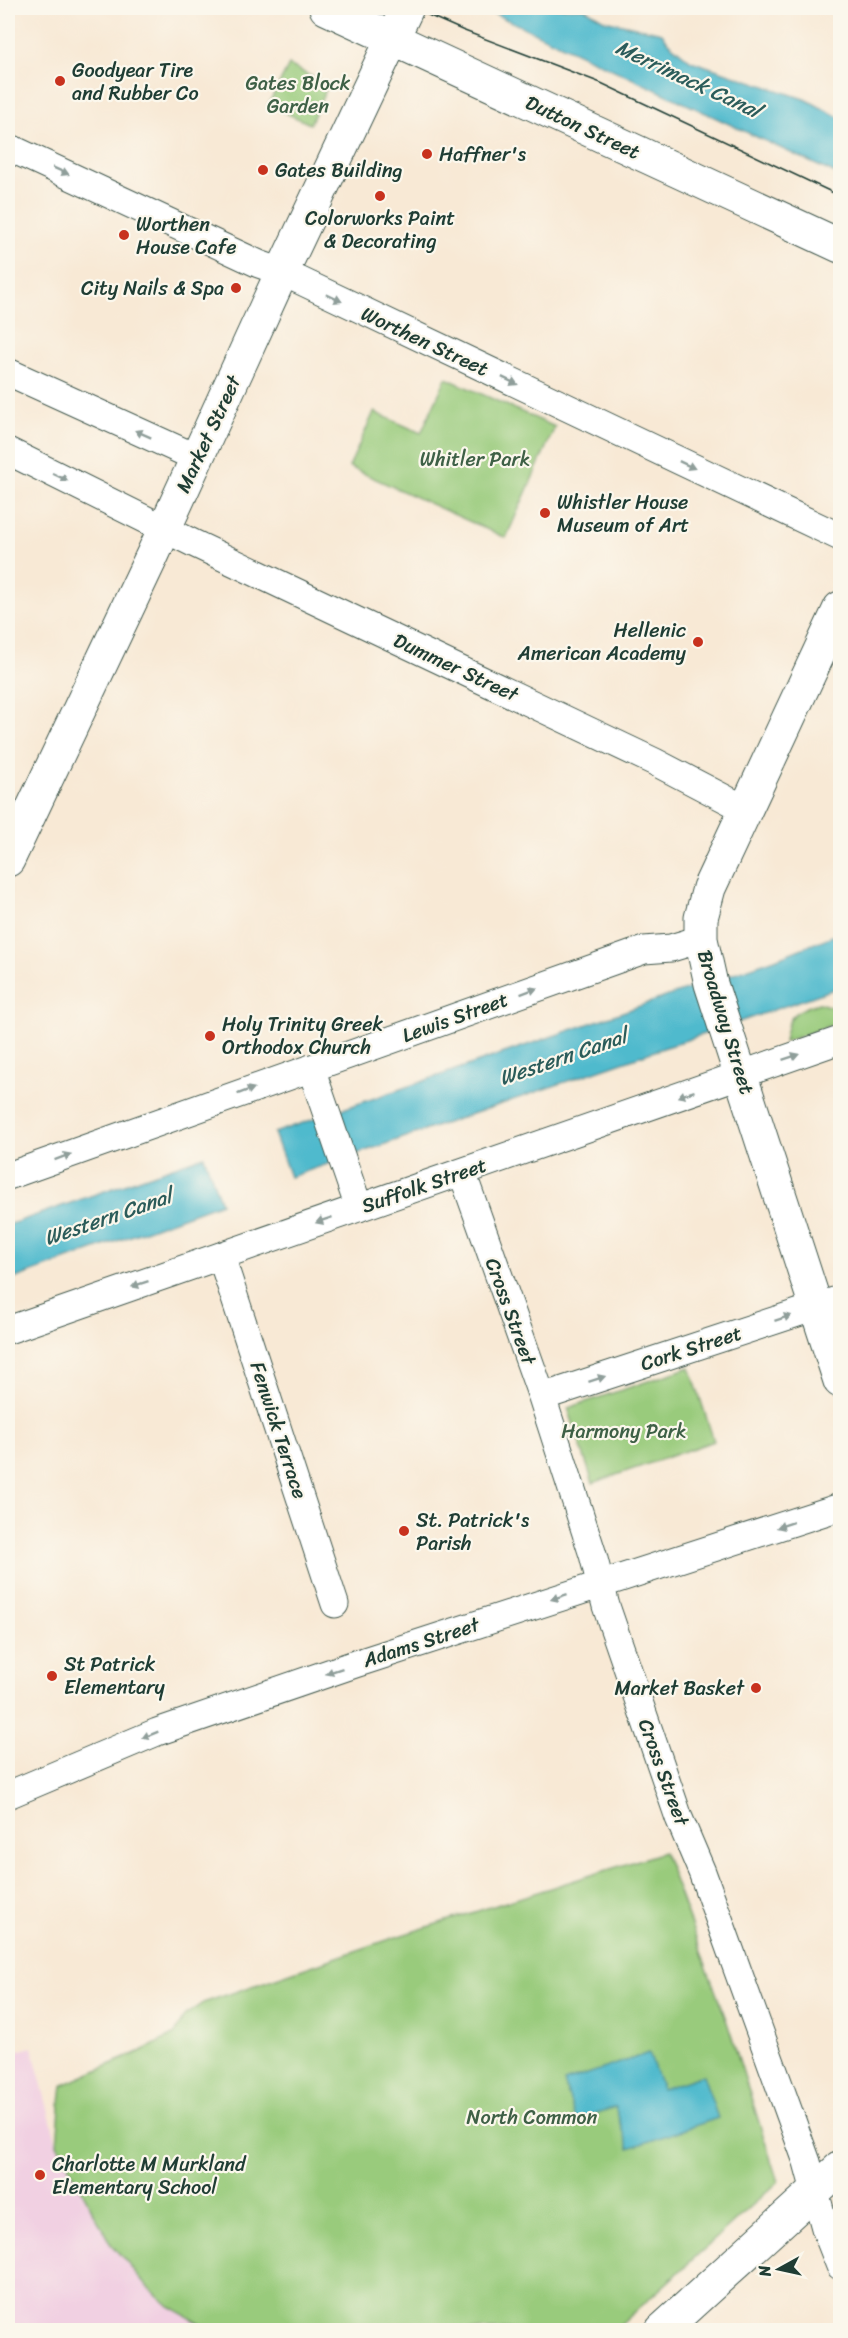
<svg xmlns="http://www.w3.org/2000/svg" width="848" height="2338" font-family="Sriracha,sans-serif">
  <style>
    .built { fill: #f1d0e2 }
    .green { fill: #99cb7b; stroke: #5c8458; stroke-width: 1.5 }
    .water { fill: #50bacd; stroke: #387c80; stroke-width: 1.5 }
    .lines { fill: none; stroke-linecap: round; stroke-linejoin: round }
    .minor-casing { stroke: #40574c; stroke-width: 29 }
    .major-casing { stroke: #40574c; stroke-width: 35 }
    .minor { stroke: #fff; stroke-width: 27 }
    .major { stroke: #fff; stroke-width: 33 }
    .tram { stroke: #1f3d34; stroke-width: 1.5 }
    .oneway { fill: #8f9e9a }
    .poi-dot { fill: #c8321e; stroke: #fbf7ec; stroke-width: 2 }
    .labels { text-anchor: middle; stroke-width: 4.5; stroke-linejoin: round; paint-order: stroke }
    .poi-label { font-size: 20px; fill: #1f3d34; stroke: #fbf7ec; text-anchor: start }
    .park-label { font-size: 20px; fill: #3e6046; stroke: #fbf7ec }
    .street-label { font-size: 20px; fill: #1f3d34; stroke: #fbf7ec }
    .water-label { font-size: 21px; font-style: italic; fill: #2b5c5a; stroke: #fbf7ec }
  </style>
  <rect width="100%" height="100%" fill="#fbf7ec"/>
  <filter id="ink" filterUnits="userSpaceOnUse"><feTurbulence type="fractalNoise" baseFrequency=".0167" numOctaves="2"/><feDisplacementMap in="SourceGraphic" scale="12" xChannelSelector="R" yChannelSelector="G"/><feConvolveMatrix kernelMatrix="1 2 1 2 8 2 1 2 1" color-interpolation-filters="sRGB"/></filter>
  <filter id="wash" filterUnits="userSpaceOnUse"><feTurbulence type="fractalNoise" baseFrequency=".008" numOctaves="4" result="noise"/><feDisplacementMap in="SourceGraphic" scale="24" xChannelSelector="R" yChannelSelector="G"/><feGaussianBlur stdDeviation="1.35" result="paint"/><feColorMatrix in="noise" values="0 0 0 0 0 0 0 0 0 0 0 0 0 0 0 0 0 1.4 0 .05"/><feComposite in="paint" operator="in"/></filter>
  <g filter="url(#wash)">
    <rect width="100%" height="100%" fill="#f8e9d5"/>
    <path class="built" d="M 32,2047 L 57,2144 L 146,2285 L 169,2306 L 212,2330 L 8,2330 L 8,2054 Z"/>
    <path class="green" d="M 289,65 L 328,85 L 310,124 L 268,105 Z
      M 446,378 L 555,427 L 506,538 L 349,467 L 374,412 L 421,433 Z
      M 819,1003 L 832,1007 L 840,1004 L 840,1022 L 784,1042 C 787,1016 794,1010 819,1003 Z
      M 690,1367 L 714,1441 L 593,1483 L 568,1408 Z
      M 664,1852 L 727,2022 L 778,2182 L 615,2330 L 212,2330 L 169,2306 L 146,2285 L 110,2243 L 57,2144 L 60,2108 L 59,2103 L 61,2102 L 63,2085 L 144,2050 L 175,2034 L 184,2016 L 203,2003 L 402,1935 Z"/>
    <path class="water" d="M 482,8 L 584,8 L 604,20 L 662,33 L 668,42 L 691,61 L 807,100 L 840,118 L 840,176 Z
      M 840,933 L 840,987 L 290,1177 L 274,1133 L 775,959 Z
      M 204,1156 L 221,1203 L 8,1281 L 8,1225 Z
      M 649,2053 L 662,2089 L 703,2075 L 718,2118 L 629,2148 L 615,2107 L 576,2120 L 564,2082 Z"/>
  </g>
  <g filter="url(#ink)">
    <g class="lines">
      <g class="minor-casing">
        <path id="minor" d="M 8,147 L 259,264 L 282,272 L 840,537
          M 8,372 L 197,458
          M 8,451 L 193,543 L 655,762 L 745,809
          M 311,1068 L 359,1208
          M 462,1172 L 542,1397 L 593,1555 L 606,1606 L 679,1818 L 702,1872 L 807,2162 L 825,2228 L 840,2266
          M 8,1176 L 644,950 L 671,948 L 701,939
          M 221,1256 L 335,1604
          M 8,1330 L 840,1040
          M 542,1397 L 840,1299
          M 8,1795 L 157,1732 L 355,1664 L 840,1507"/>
      </g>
      <g class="major-casing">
        <path id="major" d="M 326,8 L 840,246
          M 840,608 L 709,888 L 701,918 L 701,939 L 711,984 L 840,1381
          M 8,860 L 153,554 L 282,272 L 407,8
          M 662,2330 L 840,2168"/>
      </g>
      <use href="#minor" class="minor"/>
      <use href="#major" class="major"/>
      <path class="tram" d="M 412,8 L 462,30 L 601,83 L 840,196"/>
    </g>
    <defs><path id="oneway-solid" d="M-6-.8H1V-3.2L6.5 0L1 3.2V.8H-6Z" transform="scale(1.5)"/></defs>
    <g class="oneway">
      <use href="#oneway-solid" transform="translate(61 171) rotate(24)"/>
      <use href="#oneway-solid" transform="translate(334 298) rotate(25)"/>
      <use href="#oneway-solid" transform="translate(510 381) rotate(25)"/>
      <use href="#oneway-solid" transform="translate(143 434) rotate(-156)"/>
      <use href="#oneway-solid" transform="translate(687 465) rotate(25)"/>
      <use href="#oneway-solid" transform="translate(60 477) rotate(26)"/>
      <use href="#oneway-solid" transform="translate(529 991) rotate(-20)"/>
      <use href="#oneway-solid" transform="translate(791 1057) rotate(-19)"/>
      <use href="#oneway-solid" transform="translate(246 1091) rotate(-20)"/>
      <use href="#oneway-solid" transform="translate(686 1094) rotate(161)"/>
      <use href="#oneway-solid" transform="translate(63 1157) rotate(-20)"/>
      <use href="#oneway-solid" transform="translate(324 1220) rotate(161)"/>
      <use href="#oneway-solid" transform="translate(140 1284) rotate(161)"/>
      <use href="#oneway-solid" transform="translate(783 1318) rotate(-18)"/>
      <use href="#oneway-solid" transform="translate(597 1379) rotate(-18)"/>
      <use href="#oneway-solid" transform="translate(785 1525) rotate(162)"/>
      <use href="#oneway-solid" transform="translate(559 1597) rotate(162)"/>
      <use href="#oneway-solid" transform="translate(334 1671) rotate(161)"/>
      <use href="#oneway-solid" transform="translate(150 1735) rotate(158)"/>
    </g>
  </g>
  <g class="poi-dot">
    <circle cx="60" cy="81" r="6"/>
    <circle cx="427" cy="154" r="6"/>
    <circle cx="263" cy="170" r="6"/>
    <circle cx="380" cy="196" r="6"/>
    <circle cx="124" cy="235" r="6"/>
    <circle cx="236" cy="288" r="6"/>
    <circle cx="545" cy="513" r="6"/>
    <circle cx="698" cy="642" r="6"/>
    <circle cx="210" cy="1036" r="6"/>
    <circle cx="404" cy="1531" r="6"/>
    <circle cx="52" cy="1676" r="6"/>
    <circle cx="756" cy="1688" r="6"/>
    <circle cx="40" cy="2175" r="6"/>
  </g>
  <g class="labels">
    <g class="poi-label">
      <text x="72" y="77">Goodyear Tire<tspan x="72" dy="23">and Rubber Co</tspan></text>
      <text x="439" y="161">Haffner's</text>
      <text x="275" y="177">Gates Building</text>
      <text x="380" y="225" text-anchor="middle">Colorworks Paint<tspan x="380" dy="23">&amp; Decorating</tspan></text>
      <text x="136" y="231">Worthen<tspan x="136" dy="23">House Cafe</tspan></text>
      <text x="224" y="295" text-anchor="end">City Nails &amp; Spa</text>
      <text x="557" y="509">Whistler House<tspan x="557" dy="23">Museum of Art</tspan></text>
      <text x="686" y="637" text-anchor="end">Hellenic<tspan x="686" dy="23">American Academy</tspan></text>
      <text x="222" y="1031">Holy Trinity Greek<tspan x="222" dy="23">Orthodox Church</tspan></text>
      <text x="416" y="1527">St. Patrick's<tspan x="416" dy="23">Parish</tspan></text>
      <text x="64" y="1671">St Patrick<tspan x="64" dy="23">Elementary</tspan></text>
      <text x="744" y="1695" text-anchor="end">Market Basket</text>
      <text x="52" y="2171">Charlotte M Murkland<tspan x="52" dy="23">Elementary School</tspan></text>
    </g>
    <g class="park-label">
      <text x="298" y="90">Gates Block<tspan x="298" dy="23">Garden</tspan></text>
      <text x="475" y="466">Whitler Park</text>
      <text x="624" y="1438">Harmony Park</text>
      <text x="532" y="2124">North Common</text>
    </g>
    <g class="street-label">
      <text transform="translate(583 127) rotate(25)" y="7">Dutton Street</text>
      <text transform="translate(425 341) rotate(25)" y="7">Worthen Street</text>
      <text transform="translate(208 434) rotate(-65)" y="7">Market Street</text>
      <text transform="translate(456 667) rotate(25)" y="7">Dummer Street</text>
      <text transform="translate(455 1017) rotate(-20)" y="7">Lewis Street</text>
      <text transform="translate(726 1022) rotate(73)" y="7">Broadway Street</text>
      <text transform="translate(424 1185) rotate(-19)" y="7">Suffolk Street</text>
      <text transform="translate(511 1311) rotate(70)" y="7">Cross Street</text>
      <text transform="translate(691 1348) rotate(-18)" y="7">Cork Street</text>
      <text transform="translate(279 1430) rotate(72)" y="7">Fenwick Terrace</text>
      <text transform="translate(421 1642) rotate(-18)" y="7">Adams Street</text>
      <text transform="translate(664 1772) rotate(70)" y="7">Cross Street</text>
    </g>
    <g class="water-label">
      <text transform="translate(688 79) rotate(25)" y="7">Merrimack Canal</text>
      <text transform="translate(563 1057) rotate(-19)" y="7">Western Canal</text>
      <text transform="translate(108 1217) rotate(-19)" y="7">Western Canal</text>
    </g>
  </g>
  <rect width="848" height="2338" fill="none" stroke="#fbf7ec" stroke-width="30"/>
  <g transform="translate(779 2269) rotate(262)" stroke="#fbf7ec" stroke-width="4.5" paint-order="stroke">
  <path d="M0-4.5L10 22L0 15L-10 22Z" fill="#1f3d34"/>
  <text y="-9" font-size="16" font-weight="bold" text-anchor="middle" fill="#1f3d34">N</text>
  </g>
</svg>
